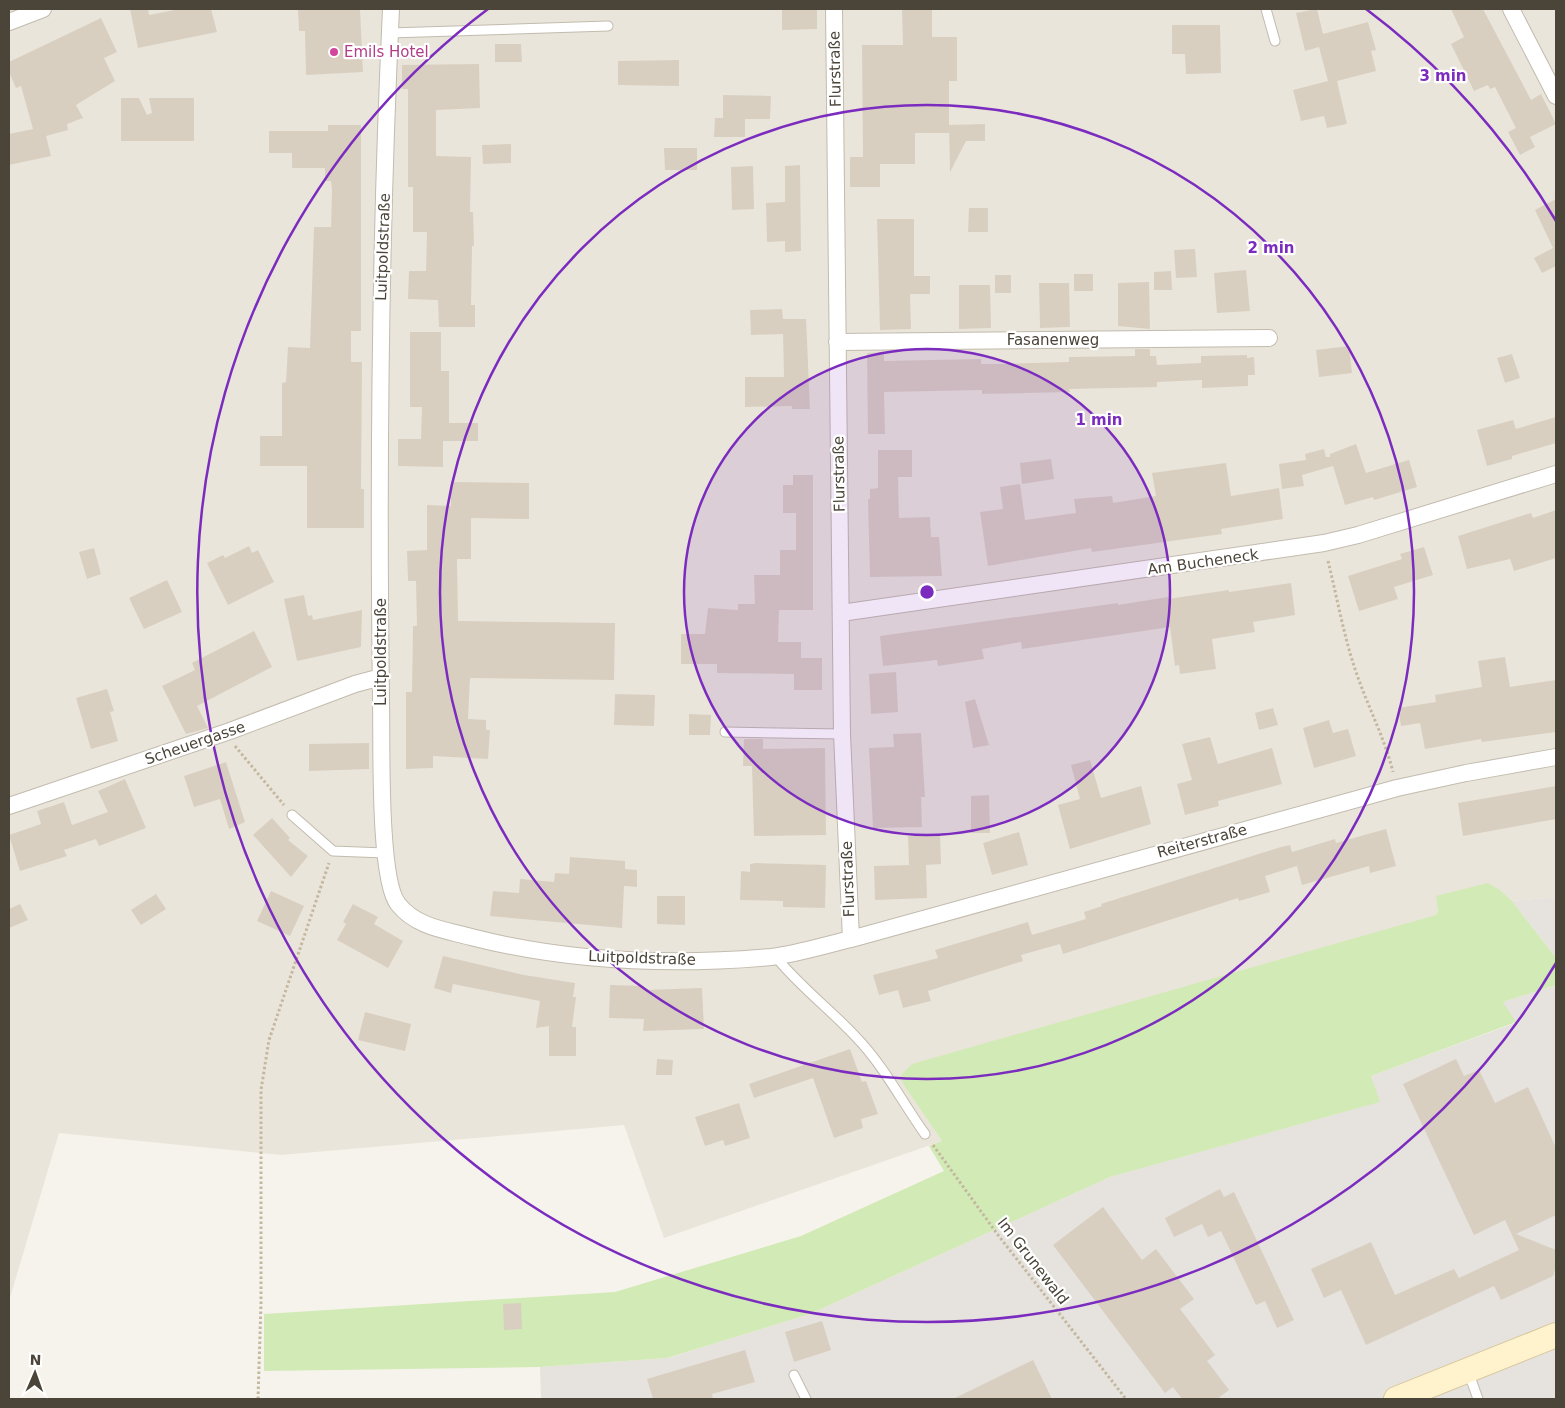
<svg xmlns="http://www.w3.org/2000/svg" width="1565" height="1408" font-family="'DejaVu Sans',sans-serif">
  <style>
    .residential { fill: #eae5da }
    .industrial { fill: #e6e2dd }
    .green { fill: #d2eab5 }
    .building { fill: #d8cfc1 }
    .lines { fill: none; stroke-linecap: round; stroke-linejoin: round }
    .service-casing { stroke: #c2bbae; stroke-width: 11 }
    .minor-casing { stroke: #c2bbae; stroke-width: 18 }
    .secondary-casing { stroke: #d6c79b; stroke-width: 26 }
    .path { stroke: #c4b79f; stroke-width: 3; stroke-dasharray: 2.5 2.5; stroke-linecap: butt }
    .service { stroke: #fff; stroke-width: 9 }
    .minor { stroke: #fff; stroke-width: 16 }
    .secondary { stroke: #fff3cd; stroke-width: 24 }
    .ring { fill: none; stroke: #7b2cbf; stroke-width: 2.5 }
    .hotel-dot { fill: #d1479c; stroke: #fff; stroke-width: 2 }
    .labels { text-anchor: middle; stroke-width: 4.5; stroke-linejoin: round; paint-order: stroke }
    .hotel-label { font-size: 15px; fill: #b23c85; stroke: #fff; text-anchor: start }
    .street-label { font-size: 15px; fill: #4b4439; stroke: #fff }
    .centre { fill: #7b2cbf; stroke: #fff; stroke-width: 2.5 }
    .ring-label { font-size: 15px; text-anchor: middle; font-weight: bold; fill: #7b2cbf; stroke: #fff; stroke-width: 4.5; stroke-linejoin: round; paint-order: stroke }
  </style>
  <rect width="100%" height="100%" fill="#f6f3ec"/>
  <path class="residential" d="M 9,9 L 1556,9 L 1556,897 L 1512,901 L 1500,890 L 1438,911 L 1436,915 L 903,1084 L 942,1141 L 664,1238 L 624,1125 L 281,1155 L 59,1133 L 9,1301 Z"/>
  <path class="industrial" d="M 1556,897 L 1556,958 L 1512,901 Z
    M 1556,985 L 1556,1399 L 541,1399 L 540,1367 L 668,1358 L 810,1314 L 1110,1177 L 1379,1102 L 1371,1076 L 1515,1023 L 1503,1002 Z"/>
  <path class="green" d="M 1488,883 L 1500,890 L 1512,901 L 1556,958 L 1556,985 L 1503,1002 L 1516,1022 L 1371,1076 L 1380,1102 L 1110,1177 L 810,1314 L 667,1358 L 540,1367 L 264,1371 L 264,1314 L 615,1292 L 801,1236 L 944,1171 L 929,1146 L 942,1141 L 903,1084 L 901,1075 L 912,1064 L 1436,915 L 1438,911 L 1436,896 Z"/>
  <path class="building" d="M 130,9 L 148,9 L 149,15 L 180,9 L 211,9 L 217,32 L 138,48 Z
    M 298,9 L 360,9 L 363,72 L 306,75 L 305,31 L 299,31 Z
    M 782,9 L 817,9 L 817,29 L 782,30 Z
    M 902,9 L 932,9 L 932,37 L 957,37 L 957,81 L 949,81 L 949,133 L 915,133 L 915,164 L 880,164 L 880,187 L 850,187 L 850,157 L 863,157 L 862,45 L 903,45 Z
    M 1317,9 L 1323,34 L 1368,22 L 1376,50 L 1371,51 L 1376,71 L 1337,81 L 1347,124 L 1327,128 L 1324,116 L 1301,121 L 1293,90 L 1328,81 L 1319,47 L 1305,51 L 1296,13 Z
    M 1451,9 L 1483,9 L 1531,100 L 1541,94 L 1556,124 L 1530,137 L 1535,147 L 1520,155 L 1508,132 L 1516,128 L 1495,87 L 1490,89 L 1488,85 L 1474,91 L 1451,44 L 1464,37 Z
    M 101,18 L 117,52 L 104,58 L 115,81 L 76,105 L 83,118 L 67,124 L 68,130 L 46,136 L 51,156 L 9,165 L 9,134 L 33,129 L 21,86 L 16,88 L 9,72 L 9,62 Z
    M 1172,25 L 1220,25 L 1221,73 L 1186,74 L 1185,54 L 1172,54 Z
    M 495,44 L 521,44 L 522,62 L 495,62 Z
    M 679,60 L 679,86 L 618,85 L 618,61 Z
    M 479,64 L 480,108 L 436,110 L 436,156 L 471,157 L 470,212 L 473,212 L 474,246 L 472,246 L 471,305 L 475,305 L 475,327 L 439,327 L 438,300 L 408,299 L 409,271 L 426,271 L 427,232 L 413,232 L 413,187 L 408,187 L 408,89 L 402,89 L 402,65 Z
    M 723,95 L 771,96 L 770,119 L 745,119 L 745,137 L 714,137 L 715,118 L 723,118 Z
    M 121,98 L 139,98 L 147,115 L 152,113 L 149,98 L 194,98 L 194,141 L 121,141 Z
    M 985,124 L 985,141 L 966,141 L 950,172 L 949,125 Z
    M 328,125 L 361,125 L 361,331 L 351,331 L 351,362 L 362,362 L 361,489 L 364,489 L 364,528 L 307,528 L 307,466 L 260,466 L 260,436 L 282,436 L 282,383 L 286,382 L 288,347 L 310,348 L 314,227 L 331,227 L 332,190 L 331,181 L 325,181 L 325,168 L 292,168 L 292,153 L 269,153 L 269,131 L 328,131 Z
    M 511,144 L 511,163 L 483,164 L 482,145 Z
    M 664,148 L 697,148 L 697,170 L 665,170 Z
    M 800,165 L 801,251 L 785,252 L 785,241 L 767,242 L 766,203 L 785,202 L 785,166 Z
    M 753,166 L 754,209 L 732,210 L 731,167 Z
    M 1556,199 L 1556,266 L 1542,273 L 1534,258 L 1553,248 L 1535,210 Z
    M 969,208 L 988,208 L 988,232 L 968,232 Z
    M 877,219 L 914,219 L 914,276 L 930,276 L 930,294 L 910,294 L 911,329 L 880,330 Z
    M 1195,249 L 1197,277 L 1176,278 L 1174,250 Z
    M 1246,270 L 1250,311 L 1217,313 L 1214,273 Z
    M 1171,271 L 1172,290 L 1154,290 L 1154,272 Z
    M 1074,274 L 1093,274 L 1093,291 L 1074,291 Z
    M 995,275 L 1011,275 L 1011,293 L 995,293 Z
    M 1149,282 L 1150,329 L 1118,326 L 1118,283 Z
    M 1039,283 L 1069,283 L 1070,327 L 1040,328 Z
    M 959,285 L 990,285 L 991,328 L 959,329 Z
    M 782,309 L 783,319 L 806,319 L 810,409 L 792,409 L 792,406 L 745,407 L 745,377 L 784,377 L 783,334 L 751,335 L 750,310 Z
    M 410,332 L 441,332 L 441,371 L 449,371 L 449,423 L 478,423 L 478,441 L 443,441 L 443,467 L 398,466 L 398,439 L 421,439 L 422,407 L 410,407 Z
    M 1349,346 L 1352,373 L 1319,377 L 1316,350 Z
    M 1135,349 L 1150,349 L 1150,356 L 1156,356 L 1157,365 L 1201,363 L 1201,356 L 1247,355 L 1247,358 L 1254,357 L 1255,375 L 1248,375 L 1248,386 L 1202,388 L 1202,380 L 1157,382 L 1157,387 L 1069,389 L 1070,392 L 982,394 L 982,390 L 884,392 L 885,434 L 868,434 L 867,353 L 884,352 L 884,361 L 981,359 L 981,364 L 1003,364 L 1069,362 L 1069,357 L 1135,356 Z
    M 1512,354 L 1520,378 L 1505,383 L 1497,358 Z
    M 1556,417 L 1556,443 L 1512,456 L 1512,459 L 1487,466 L 1477,430 L 1513,420 L 1516,429 Z
    M 1356,444 L 1366,473 L 1409,460 L 1417,487 L 1374,500 L 1373,497 L 1345,505 L 1333,466 L 1302,475 L 1304,486 L 1282,489 L 1279,464 L 1306,460 L 1305,454 L 1324,449 L 1326,457 L 1330,457 L 1330,454 Z
    M 878,450 L 912,450 L 912,477 L 898,477 L 899,518 L 930,517 L 931,537 L 939,537 L 942,576 L 870,577 L 868,499 L 870,499 L 870,489 L 878,488 Z
    M 1051,459 L 1054,479 L 1022,484 L 1020,463 Z
    M 1226,463 L 1231,496 L 1279,488 L 1283,519 L 1221,529 L 1222,534 L 1092,552 L 1091,548 L 988,566 L 980,512 L 1003,509 L 1000,487 L 1020,484 L 1025,520 L 1076,513 L 1074,499 L 1112,496 L 1113,503 L 1156,496 L 1152,473 Z
    M 793,475 L 813,475 L 813,610 L 779,610 L 778,642 L 801,642 L 801,658 L 822,658 L 822,690 L 794,690 L 794,674 L 717,673 L 717,664 L 681,664 L 681,634 L 705,634 L 708,608 L 738,610 L 738,604 L 755,604 L 754,575 L 780,575 L 780,550 L 796,550 L 796,513 L 783,513 L 783,485 L 793,485 Z
    M 451,482 L 529,483 L 529,519 L 471,518 L 471,559 L 457,559 L 458,621 L 615,623 L 614,680 L 470,678 L 468,719 L 486,720 L 486,730 L 490,730 L 488,759 L 433,756 L 433,768 L 406,769 L 406,692 L 412,692 L 413,626 L 417,626 L 416,581 L 408,581 L 407,551 L 427,550 L 427,505 L 451,506 Z
    M 1556,510 L 1556,558 L 1514,571 L 1510,559 L 1467,569 L 1458,536 L 1531,513 L 1533,518 Z
    M 249,546 L 252,553 L 258,550 L 274,582 L 228,605 L 207,563 L 223,555 L 225,558 Z
    M 1424,547 L 1433,575 L 1394,587 L 1398,599 L 1359,611 L 1348,576 L 1402,559 L 1400,554 Z
    M 94,548 L 101,574 L 87,579 L 79,552 Z
    M 167,580 L 182,612 L 144,629 L 129,598 Z
    M 1291,583 L 1295,615 L 1253,622 L 1255,632 L 1212,639 L 1216,669 L 1180,674 L 1179,665 L 1175,666 L 1170,627 L 1022,649 L 1021,642 L 982,649 L 984,659 L 938,666 L 937,660 L 883,666 L 880,636 L 1118,603 L 1118,605 L 1168,597 L 1168,599 L 1229,590 L 1229,592 Z
    M 304,595 L 308,616 L 312,615 L 313,620 L 362,610 L 361,647 L 297,661 L 284,599 Z
    M 254,631 L 272,667 L 197,706 L 208,728 L 186,734 L 162,686 L 195,670 L 192,663 Z
    M 1505,657 L 1510,687 L 1556,680 L 1556,732 L 1482,742 L 1481,739 L 1425,749 L 1420,723 L 1401,726 L 1398,708 L 1436,702 L 1435,695 L 1482,687 L 1478,661 Z
    M 896,672 L 898,712 L 871,714 L 869,674 Z
    M 107,689 L 114,711 L 110,712 L 118,741 L 91,749 L 76,698 Z
    M 615,694 L 655,695 L 654,726 L 614,725 Z
    M 975,699 L 989,745 L 973,748 L 965,702 Z
    M 1273,708 L 1278,725 L 1259,730 L 1255,713 Z
    M 689,714 L 711,715 L 710,735 L 689,735 Z
    M 1329,720 L 1333,733 L 1348,729 L 1356,756 L 1314,768 L 1303,728 Z
    M 921,733 L 925,797 L 921,797 L 922,827 L 873,828 L 869,748 L 894,747 L 893,734 Z
    M 1210,737 L 1218,764 L 1272,748 L 1282,784 L 1218,801 L 1219,806 L 1185,815 L 1177,784 L 1192,780 L 1182,744 Z
    M 744,739 L 763,739 L 763,749 L 825,748 L 826,835 L 754,836 L 752,766 L 743,766 Z
    M 369,743 L 369,769 L 309,771 L 309,744 Z
    M 1090,760 L 1101,798 L 1141,786 L 1151,824 L 1070,849 L 1058,805 L 1080,799 L 1071,765 Z
    M 226,762 L 245,822 L 229,829 L 220,799 L 194,807 L 184,776 Z
    M 125,779 L 146,828 L 99,846 L 96,839 L 64,850 L 67,856 L 20,871 L 9,835 L 41,824 L 37,811 L 64,802 L 72,825 L 108,812 L 98,791 Z
    M 1556,786 L 1556,819 L 1463,836 L 1458,803 Z
    M 989,795 L 990,833 L 971,833 L 971,796 Z
    M 272,818 L 290,838 L 288,840 L 308,856 L 291,877 L 253,835 Z
    M 1386,829 L 1396,866 L 1370,873 L 1369,866 L 1302,885 L 1297,866 L 1265,876 L 1270,892 L 1239,901 L 1238,898 L 1063,954 L 1060,944 L 1021,955 L 1023,961 L 928,991 L 931,1001 L 903,1008 L 898,990 L 879,995 L 873,975 L 938,958 L 935,950 L 1028,922 L 1032,935 L 1086,919 L 1084,912 L 1102,906 L 1101,904 L 1281,847 L 1290,845 L 1292,852 L 1335,839 L 1336,843 Z
    M 1019,832 L 1028,865 L 992,875 L 983,843 Z
    M 940,835 L 941,864 L 926,865 L 927,898 L 875,900 L 874,866 L 909,865 L 908,836 Z
    M 570,857 L 625,861 L 625,869 L 637,870 L 637,887 L 624,886 L 622,928 L 490,916 L 493,891 L 519,893 L 520,879 L 554,882 L 555,873 L 569,874 Z
    M 755,863 L 826,865 L 825,908 L 783,907 L 783,901 L 740,900 L 741,871 L 750,872 L 750,864 Z
    M 271,891 L 304,906 L 290,936 L 257,921 Z
    M 156,894 L 166,909 L 141,925 L 131,910 Z
    M 657,896 L 685,896 L 685,925 L 657,924 Z
    M 20,904 L 28,920 L 9,928 L 9,909 Z
    M 353,904 L 378,917 L 374,924 L 403,941 L 388,968 L 337,940 L 346,924 L 343,922 Z
    M 443,956 L 524,975 L 575,983 L 573,997 L 576,997 L 572,1027 L 576,1027 L 576,1056 L 549,1056 L 549,1026 L 536,1028 L 540,1001 L 453,984 L 451,993 L 434,988 Z
    M 610,985 L 644,986 L 644,990 L 702,988 L 704,1029 L 643,1031 L 644,1019 L 609,1018 Z
    M 365,1012 L 411,1024 L 405,1051 L 358,1040 Z
    M 850,1049 L 862,1082 L 866,1081 L 878,1114 L 861,1119 L 863,1128 L 834,1138 L 813,1078 L 754,1098 L 749,1084 Z
    M 657,1059 L 673,1060 L 672,1075 L 656,1075 Z
    M 1456,1059 L 1464,1076 L 1479,1070 L 1495,1103 L 1528,1087 L 1556,1148 L 1556,1215 L 1516,1234 L 1556,1250 L 1556,1266 L 1553,1276 L 1501,1300 L 1494,1286 L 1366,1345 L 1341,1290 L 1324,1298 L 1311,1269 L 1371,1242 L 1395,1295 L 1454,1269 L 1459,1278 L 1519,1250 L 1505,1220 L 1474,1235 L 1403,1084 Z
    M 739,1103 L 750,1138 L 725,1146 L 723,1140 L 705,1146 L 695,1117 Z
    M 1220,1189 L 1224,1197 L 1234,1192 L 1294,1320 L 1277,1328 L 1265,1301 L 1256,1305 L 1221,1231 L 1208,1237 L 1202,1224 L 1174,1237 L 1165,1218 Z
    M 1103,1207 L 1142,1260 L 1156,1249 L 1194,1299 L 1180,1309 L 1215,1355 L 1207,1361 L 1229,1390 L 1217,1399 L 1182,1399 L 1173,1387 L 1165,1393 L 1053,1245 Z
    M 521,1303 L 522,1329 L 504,1330 L 503,1304 Z
    M 822,1321 L 831,1350 L 794,1362 L 785,1332 Z
    M 745,1350 L 755,1382 L 712,1394 L 713,1399 L 653,1399 L 647,1379 Z
    M 1033,1360 L 1052,1399 L 953,1399 Z"/>
  <g class="lines">
    <g class="service-casing">
      <path id="service" d="M 1266,9 L 1275,41
        M 390,33 L 608,26
        M 725,732 L 842,734
        M 292,815 L 333,851 L 385,853
        M 775,956 C 799,986 830,1009 856,1037 C 884,1066 902,1102 925,1134
        M 1468,1371 L 1478,1399
        M 794,1375 L 806,1399"/>
    </g>
    <g class="minor-casing">
      <path id="minor" d="M 391,9 C 380,239 378,470 381,701 C 382,739 378,879 398,904 C 416,927 445,930 471,937 C 569,962 670,966 771,957 C 797,954 825,945 851,939 L 1397,788 L 1466,773 L 1556,757
        M 834,9 L 842,734 L 851,939
        M 1511,9 L 1556,96
        M 9,22 L 43,9
        M 837,342 L 1269,338
        M 841,613 L 1324,543 L 1358,535 L 1556,474
        M 9,806 L 230,731 L 355,684 L 381,677"/>
    </g>
    <g class="secondary-casing">
      <path id="secondary" d="M 1396,1399 L 1556,1335"/>
    </g>
    <path class="path" d="M 1328,561 C 1338,601 1345,644 1360,683 C 1371,713 1385,740 1393,772
      M 235,746 L 284,805
      M 933,1145 L 998,1235 L 1126,1399
      M 258,1399 L 261,1303 L 261,1090 L 269,1040 L 329,863"/>
    <use href="#service" class="service"/>
    <use href="#minor" class="minor"/>
    <use href="#secondary" class="secondary"/>
  </g>
  <circle cx="927" cy="592" r="243" fill="#7b2cbf" fill-opacity=".12"/>
  <g class="ring">
    <circle cx="927" cy="592" r="243"/>
    <circle cx="927" cy="592" r="487"/>
    <path d="M1556 963A730 730 0 1 1 488 9M1366 9A730 730 0 0 1 1556 221"/>
  </g>
  <circle class="hotel-dot" cx="334" cy="52" r="5"/>
  <g class="labels">
    <g class="hotel-label">
      <text x="344" y="57">Emils Hotel</text>
    </g>
    <g class="street-label">
      <text transform="translate(835 69) rotate(-91)" y="5">Flurstraße</text>
      <text transform="translate(383 247) rotate(-88)" y="5">Luitpoldstraße</text>
      <text x="1053" y="345">Fasanenweg</text>
      <text transform="translate(839 474) rotate(-91)" y="5">Flurstraße</text>
      <text transform="translate(1203 562) rotate(-8)" y="5">Am Bucheneck</text>
      <text transform="translate(381 652) rotate(-90)" y="5">Luitpoldstraße</text>
      <text transform="translate(195 743) rotate(-19)" y="5">Scheuergasse</text>
      <text transform="translate(1202 841) rotate(-15)" y="5">Reiterstraße</text>
      <text transform="translate(848 879) rotate(-92)" y="5">Flurstraße</text>
      <text transform="translate(642 958) rotate(2)" y="5">Luitpoldstraße</text>
      <text transform="translate(1033 1261) rotate(52)" y="5">Im Grunewald</text>
    </g>
  </g>
  <circle cx="927" cy="592" r="8" class="centre"/>
  <g class="ring-label">
    <text x="1443" y="81">3 min</text>
    <text x="1271" y="253">2 min</text>
    <text x="1099" y="425">1 min</text>
  </g>
  <rect width="1565" height="1408" fill="none" stroke="#4b4439" stroke-width="20"/>
  <g transform="translate(35 1373) rotate(2)" stroke="#ffffff" stroke-width="4" paint-order="stroke">
  <path d="M0-4L9 19L0 12L-9 19Z" fill="#4b4439"/>
  <text y="-8" font-size="14" font-weight="bold" text-anchor="middle" fill="#4b4439">N</text>
  </g>
</svg>
